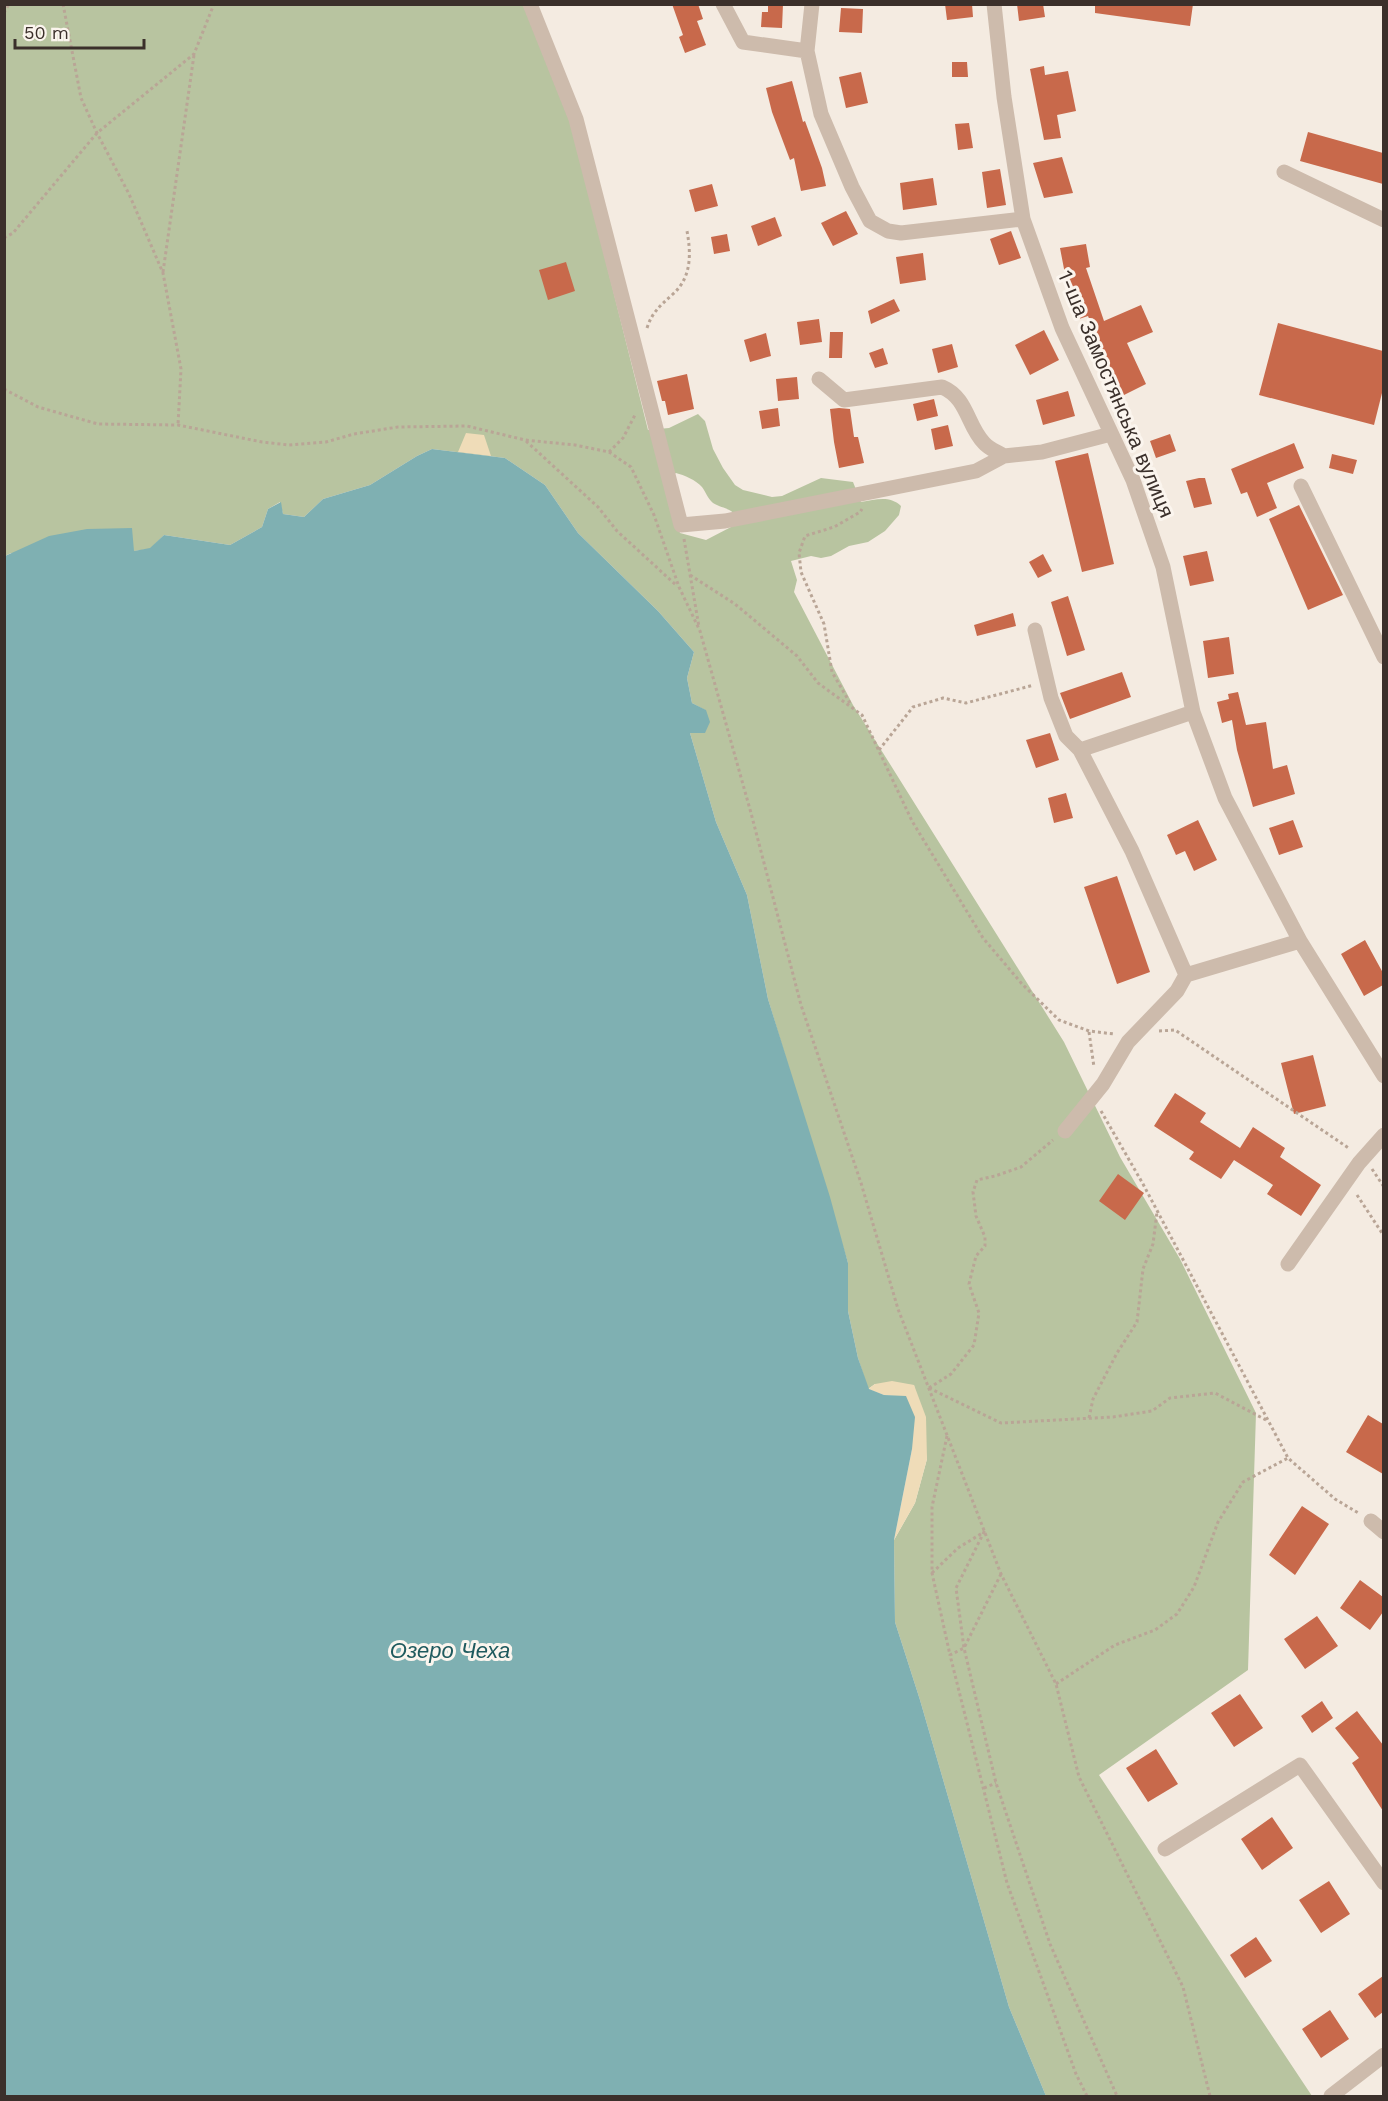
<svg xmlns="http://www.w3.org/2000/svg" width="1388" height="2101" font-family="'Work Sans',sans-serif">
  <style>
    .green { fill: #b8c4a0; fill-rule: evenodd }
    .sand { fill: #efdcb8 }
    .water { fill: #7fb0b2 }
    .building { fill: #c8694b }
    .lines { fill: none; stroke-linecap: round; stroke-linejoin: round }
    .path { stroke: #b9a596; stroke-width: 3; stroke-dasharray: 3 3; stroke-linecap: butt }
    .minor { stroke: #cdbbac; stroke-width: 15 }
    .labels { text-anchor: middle; stroke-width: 6; stroke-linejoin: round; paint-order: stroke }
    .street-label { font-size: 21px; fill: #3b302b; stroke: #fbf5ee }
    .water-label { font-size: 22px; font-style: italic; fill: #1f5a5e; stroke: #fbf5ee }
  </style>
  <rect width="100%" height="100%" fill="#f4ebe1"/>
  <path class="green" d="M 5,5 L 529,5 L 572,126 L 648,430 L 669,428 L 698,414 L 705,421 L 713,449 L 723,468 L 735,485 L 743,490 L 772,497 L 782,496 L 821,478 L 853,482 L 861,502 C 876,500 889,495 901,506 L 899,515 L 885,531 L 868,542 L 849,546 L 831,556 L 821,558 L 811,556 L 791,561 L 797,580 L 794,592 L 853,705 L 1064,1042 L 1120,1157 L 1180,1259 L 1256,1413 L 1248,1670 L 1099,1775 L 1312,2096 L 1046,2096 L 1009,2007 L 920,1700 L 895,1622 L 894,1540 L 915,1503 L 927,1459 L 914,1385 L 875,1384 L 868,1389 L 858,1358 L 848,1311 L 848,1263 L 768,999 L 747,895 L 716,822 L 690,733 L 705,710 L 692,703 L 687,678 L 694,652 L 658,611 L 578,533 L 545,485 L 505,458 L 432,449 L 417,456 L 370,485 L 323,499 L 304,517 L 283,514 L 280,502 L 268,509 L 262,527 L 230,545 L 164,535 L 150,549 L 134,551 L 11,553 L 5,556 ZM 676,473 C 684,475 696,480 702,487 C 706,492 707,498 713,503 C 723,509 730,507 738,518 L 731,527 L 706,540 L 680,533 L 664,480 Z"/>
  <path class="sand" d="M 466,433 L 484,435 L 491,456 L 458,452 Z
    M 892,1381 L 914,1385 L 926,1417 L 927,1459 L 915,1503 L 894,1540 L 912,1449 L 906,1397 L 884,1395 L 868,1389 L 875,1384 Z"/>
  <path class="water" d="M 432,449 L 505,458 L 545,485 L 578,533 L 658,611 L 694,652 L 687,678 L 692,703 L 706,710 L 710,722 L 705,733 L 690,733 L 716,822 L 747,895 L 768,999 L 830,1197 L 848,1263 L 848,1311 L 858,1358 L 869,1389 L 884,1395 L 906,1396 L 915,1417 L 912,1449 L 894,1540 L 895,1622 L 920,1700 L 1009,2007 L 1046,2096 L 6,2096 L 5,556 L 49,536 L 87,529 L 132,528 L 134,551 L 150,548 L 164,535 L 230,545 L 262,527 L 268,509 L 281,502 L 283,514 L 304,517 L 323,499 L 370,485 L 417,456 Z"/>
  <path class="building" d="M 672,4 L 698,4 L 703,19 L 697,21 L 706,45 L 685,53 L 679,37 L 683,35 Z
    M 768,4 L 783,4 L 782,28 L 761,27 L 762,12 L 768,12 Z
    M 945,4 L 972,4 L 973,17 L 947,20 Z
    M 1017,4 L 1043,4 L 1045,17 L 1019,21 Z
    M 1095,4 L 1193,4 L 1190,26 L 1095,13 Z
    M 841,8 L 863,9 L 862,33 L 839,32 Z
    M 952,62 L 967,62 L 968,77 L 952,77 Z
    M 1044,66 L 1045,75 L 1068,71 L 1076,111 L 1057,115 L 1061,138 L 1044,140 L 1030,69 Z
    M 861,72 L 868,103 L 846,108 L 839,77 Z
    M 792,81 L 803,122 L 805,121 L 822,168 L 826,186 L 801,191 L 794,158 L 790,160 L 772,112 L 766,88 Z
    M 969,123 L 973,148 L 958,150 L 955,124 Z
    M 1308,132 L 1383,153 L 1383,184 L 1300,161 Z
    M 1062,157 L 1073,193 L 1044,198 L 1033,163 Z
    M 1000,169 L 1006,205 L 987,208 L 982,172 Z
    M 933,178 L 937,205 L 903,210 L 900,183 Z
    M 712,184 L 718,206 L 695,212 L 689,190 Z
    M 846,211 L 858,234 L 833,246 L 821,223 Z
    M 775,217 L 782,236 L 758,246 L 751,226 Z
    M 1011,231 L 1021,258 L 999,265 L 990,239 Z
    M 727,234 L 730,251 L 714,254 L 711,237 Z
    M 1086,244 L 1090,267 L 1086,268 L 1104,321 L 1141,305 L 1153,332 L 1127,343 L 1146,384 L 1120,397 L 1106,370 L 1110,368 L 1088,316 L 1079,319 L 1065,274 L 1060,248 Z
    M 923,253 L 926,280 L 900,284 L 896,257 Z
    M 566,262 L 575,291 L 548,300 L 539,270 Z
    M 894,299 L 900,311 L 871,324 L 868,311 Z
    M 819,319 L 822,342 L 800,345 L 797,322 Z
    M 1278,323 L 1383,351 L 1383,389 L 1374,425 L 1259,395 Z
    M 1044,330 L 1059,360 L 1030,375 L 1015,345 Z
    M 830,332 L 843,332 L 842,358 L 829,358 Z
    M 766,333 L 771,356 L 750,362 L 744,340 Z
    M 952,344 L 958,367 L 938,373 L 932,349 Z
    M 883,348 L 888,364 L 875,368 L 869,353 Z
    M 687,374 L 694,409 L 668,415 L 665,401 L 662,401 L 657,381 Z
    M 797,377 L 799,399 L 778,401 L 776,379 Z
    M 1068,391 L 1075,416 L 1043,425 L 1036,400 Z
    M 934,399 L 938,416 L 917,421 L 913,404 Z
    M 778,408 L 780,426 L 762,429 L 759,411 Z
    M 839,408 L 850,409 L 854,437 L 858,437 L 864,463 L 839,468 L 834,442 L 830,409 Z
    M 948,425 L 953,446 L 935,450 L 931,429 Z
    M 1170,434 L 1176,451 L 1156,458 L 1150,441 Z
    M 1294,443 L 1304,468 L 1267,483 L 1277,508 L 1257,517 L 1247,492 L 1241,494 L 1231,469 Z
    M 1088,453 L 1114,564 L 1082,572 L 1055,461 Z
    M 1332,454 L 1357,460 L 1353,474 L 1329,468 Z
    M 1199,478 L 1205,478 L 1212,504 L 1194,508 L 1186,481 Z
    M 1299,505 L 1343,595 L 1308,610 L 1269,519 Z
    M 1207,551 L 1214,581 L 1190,586 L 1183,556 Z
    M 1043,554 L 1052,571 L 1038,578 L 1029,562 Z
    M 1068,596 L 1085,650 L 1067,656 L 1051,602 Z
    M 1013,613 L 1016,626 L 977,636 L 974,625 Z
    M 1229,637 L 1234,674 L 1208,678 L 1203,641 Z
    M 1122,672 L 1131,697 L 1070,719 L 1060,693 Z
    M 1238,692 L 1246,725 L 1266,722 L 1273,769 L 1287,765 L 1295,794 L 1253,807 L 1237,750 L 1232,720 L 1222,723 L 1217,702 L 1229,699 L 1228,694 Z
    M 1050,733 L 1059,760 L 1036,768 L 1026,740 Z
    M 1066,793 L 1073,818 L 1054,823 L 1048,798 Z
    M 1198,820 L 1217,860 L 1194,871 L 1185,851 L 1176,855 L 1167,835 Z
    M 1293,820 L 1303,847 L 1279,855 L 1269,828 Z
    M 1117,876 L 1150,972 L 1117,984 L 1084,887 Z
    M 1365,940 L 1383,973 L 1383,985 L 1364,996 L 1341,954 Z
    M 1313,1055 L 1326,1106 L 1294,1114 L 1281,1063 Z
    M 1175,1093 L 1206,1113 L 1200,1122 L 1240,1148 L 1253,1127 L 1285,1148 L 1280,1157 L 1321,1185 L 1301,1216 L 1267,1194 L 1273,1185 L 1234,1160 L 1221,1179 L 1189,1159 L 1194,1152 L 1154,1126 Z
    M 1118,1174 L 1144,1193 L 1125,1220 L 1099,1201 Z
    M 1368,1415 L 1383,1424 L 1383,1474 L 1346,1452 Z
    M 1302,1506 L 1329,1524 L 1295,1575 L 1269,1555 Z
    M 1360,1580 L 1383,1597 L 1383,1612 L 1370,1630 L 1340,1608 Z
    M 1317,1616 L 1338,1646 L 1305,1669 L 1284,1639 Z
    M 1240,1694 L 1263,1728 L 1234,1747 L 1211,1713 Z
    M 1322,1701 L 1333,1718 L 1312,1733 L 1301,1716 Z
    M 1357,1711 L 1383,1745 L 1383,1811 L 1352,1763 L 1359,1758 L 1335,1728 Z
    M 1156,1749 L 1178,1784 L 1148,1802 L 1126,1768 Z
    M 1272,1817 L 1293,1848 L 1262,1870 L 1241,1839 Z
    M 1329,1881 L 1350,1914 L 1321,1933 L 1299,1900 Z
    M 1256,1937 L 1272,1961 L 1245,1978 L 1230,1955 Z
    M 1383,1976 L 1383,2012 L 1375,2018 L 1358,1994 Z
    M 1330,2010 L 1349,2039 L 1321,2058 L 1302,2029 Z"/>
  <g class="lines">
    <path class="path" d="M 63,4 L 81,98 L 97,133 L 129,194 L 163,273 L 181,369 L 178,425
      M 4,13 L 9,4
      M 4,238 L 13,233 L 97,133 L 194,54 L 214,4
      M 163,272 L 194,55
      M 647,328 C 652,312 661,305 673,294 C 692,277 691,253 687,231
      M 4,389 L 38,407 L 98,424 L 178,425 L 262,442 L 289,445 L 326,442 L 354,434 L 398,427 L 467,426 L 525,440 L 575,445 L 609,452 L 631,467 L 654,515 L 679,587 L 700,631 L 751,813 L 801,1005 L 861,1183 L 898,1309 L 1001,1574 L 1056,1684 L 1079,1777 L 1183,1987 L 1210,2096
      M 526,441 L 598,507 L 617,531 L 677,586
      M 609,452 L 623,438 L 635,415
      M 684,539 L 699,627
      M 690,575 L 735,604 L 797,656 L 818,683 L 862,715 L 912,821 L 983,938 L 1022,984 L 1059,1020 L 1089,1031 L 1114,1034
      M 850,703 L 832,672 L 824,624 L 801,572 L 799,553 L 805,536 L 834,527 L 860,512 L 862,509
      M 879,750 L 913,707 L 943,698 L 966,703 L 1034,685
      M 1159,1031 L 1175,1030 L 1350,1149
      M 1089,1032 L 1094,1067
      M 1101,1111 L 1143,1184 L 1288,1458 L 1335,1499 L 1360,1514
      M 1372,1169 L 1384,1187
      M 1357,1195 L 1384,1236
      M 929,1388 L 1001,1423 L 1113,1417 L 1152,1411 L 1170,1398 L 1215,1393 L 1266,1420
      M 929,1388 L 951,1374 L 974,1345 L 979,1313 L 969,1284 L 976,1256 L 985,1246 L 985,1237 L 976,1216 L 973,1192 L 977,1180 L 995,1176 L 1021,1167 L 1053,1140
      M 1089,1418 L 1093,1399 L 1117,1353 L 1137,1322 L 1143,1269 L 1153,1244 L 1157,1212
      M 947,1436 L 932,1507 L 932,1573 L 950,1655
      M 932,1573 L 958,1548 L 984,1532 L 956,1588 L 964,1648 L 996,1783 L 1050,1944 L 1117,2096
      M 1001,1574 L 964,1648 L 950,1655 L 1007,1883 L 1076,2074 L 1087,2096
      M 1056,1684 L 1115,1645 L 1155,1630 L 1177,1614 L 1194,1587 L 1218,1522 L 1243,1482 L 1288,1458
      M 984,1788 L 996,1783"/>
    <path class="minor" d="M 530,4 L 576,119 L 681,525 L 725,521 L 976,471 L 1004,456 L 1042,452 L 1111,434
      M 723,4 L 743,42 L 807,51
      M 812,4 L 807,51 L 821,114 L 852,187 L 870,221 L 888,231 L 901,233 L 1023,219
      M 994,4 L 1004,97 L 1023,219 L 1062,328 L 1133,480 L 1163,567 L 1193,712 L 1225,798 L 1300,941 L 1384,1076
      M 1284,172 L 1384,220
      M 819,379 L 844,400 L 942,387 C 968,398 967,426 984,443 C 989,449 998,452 1004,456
      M 1301,486 L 1384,657
      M 1035,630 L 1051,698 L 1066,736 L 1080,750 L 1193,712
      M 1080,750 L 1132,851 L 1186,975
      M 1065,1131 L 1103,1084 L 1128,1042 L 1177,991 L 1186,975 L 1300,941
      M 1288,1264 L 1359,1163 L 1384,1135
      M 1371,1521 L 1384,1532
      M 1165,1849 L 1300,1765 L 1384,1883
      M 1331,2096 L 1384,2055"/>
  </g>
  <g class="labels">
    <g class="street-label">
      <text transform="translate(1116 394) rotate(67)" y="7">1-ша Замостянська вулиця</text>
    </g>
    <g class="water-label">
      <text x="450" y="1658">Озеро Чеха</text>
    </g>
  </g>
  <rect width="1388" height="2101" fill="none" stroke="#3b302b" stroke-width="12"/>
  <path d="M15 39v9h129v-9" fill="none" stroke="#3b302b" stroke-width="3"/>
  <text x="24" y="39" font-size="18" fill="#3b302b" stroke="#fbf5ee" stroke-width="4.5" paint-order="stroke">50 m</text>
</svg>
